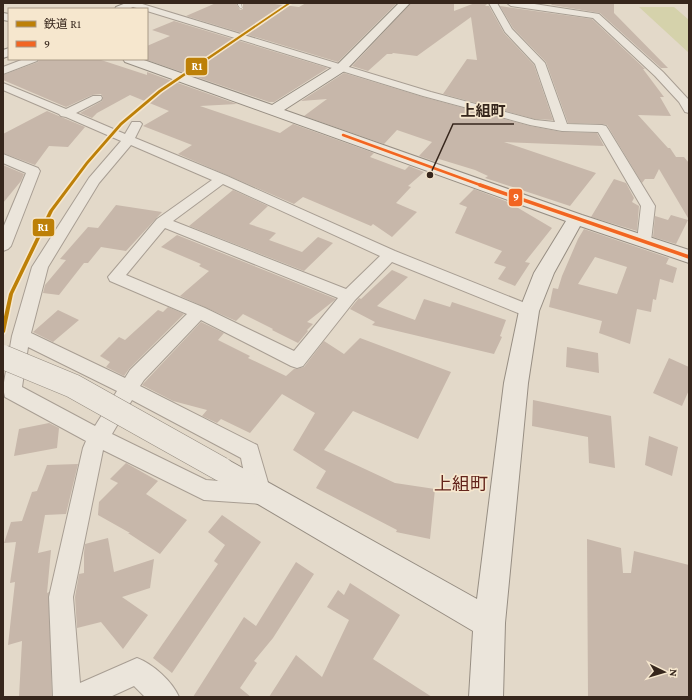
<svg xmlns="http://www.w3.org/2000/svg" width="692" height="700" font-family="'Crimson Pro','Noto Sans JP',serif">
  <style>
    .green { fill: #d5d2ab }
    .building { fill: #c7b7aa; fill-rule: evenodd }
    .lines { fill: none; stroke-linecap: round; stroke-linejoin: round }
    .lane-casing { stroke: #a89e93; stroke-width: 1 }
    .street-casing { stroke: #a89e93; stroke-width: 2 }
    .secondary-casing { stroke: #978e83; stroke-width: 2 }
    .lane { fill: #ebe5db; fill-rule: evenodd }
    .street { fill: #ebe5db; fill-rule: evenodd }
    .secondary { fill: #ebe5db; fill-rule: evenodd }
    .secondary-bridge-casing { stroke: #978e83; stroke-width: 25; stroke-linecap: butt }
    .secondary-bridge { stroke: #ebe5db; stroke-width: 24 }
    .bus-1-far1-casing { stroke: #f6e7ce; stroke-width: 4.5 }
    .bus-1-casing { stroke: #f6e7ce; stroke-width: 6 }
    .bus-1-far1 { stroke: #f26522; stroke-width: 2.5 }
    .bus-1 { stroke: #f26522; stroke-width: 3.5 }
    .rail-1-casing { stroke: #f6e7ce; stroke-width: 3 }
    .rail-1 { fill: #bd8008; fill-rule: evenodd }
    .labels { text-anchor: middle; stroke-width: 3.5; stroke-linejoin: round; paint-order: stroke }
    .near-neighbourhood-label { font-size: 18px; fill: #63241b; stroke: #f6e7ce }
    .leader { fill: none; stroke: #36261c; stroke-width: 1.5 }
    .callout-dot { fill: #36261c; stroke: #f6e7ce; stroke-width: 1.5 }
    .callout-label { font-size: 15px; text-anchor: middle; font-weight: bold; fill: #36261c; stroke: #f6e7ce; stroke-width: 3.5; stroke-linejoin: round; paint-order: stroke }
    .line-badge { stroke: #f6e7ce; stroke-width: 1.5 }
    .badge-label { font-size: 11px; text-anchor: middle; font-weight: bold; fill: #fff }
  </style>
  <rect width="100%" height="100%" fill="#e3d9c9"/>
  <path class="green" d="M 639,7 L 674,7 L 689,20 L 689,53 Z"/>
  <path class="building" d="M 216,3 L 236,3 L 240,10 L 243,9 L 243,3 L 267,3 L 299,7 L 306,3 L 397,3 L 338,62 L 186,16 Z
    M 411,3 L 454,3 L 454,11 L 475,3 L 488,3 L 485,6 L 489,6 L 504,33 L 534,65 L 553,120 L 535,119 L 443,94 L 467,59 L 477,60 L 471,17 L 417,56 L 393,53 L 392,54 L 387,54 L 368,71 L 352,66 Z
    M 550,3 L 614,3 L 614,13 L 668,68 L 661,68 L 600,13 L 552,5 Z
    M 500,6 L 592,19 L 645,69 L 643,69 L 664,97 L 660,97 L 671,116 L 638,115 L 668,148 L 670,148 L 676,157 L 684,157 L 689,163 L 688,218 L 659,169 L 654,179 L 645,179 L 642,183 L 607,125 L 602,124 L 568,123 L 546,62 L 513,28 Z
    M 174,21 L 328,68 L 274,102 L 269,102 L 147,60 L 147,46 L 170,36 L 152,30 Z
    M 39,59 L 98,59 L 147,75 L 147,72 L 237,104 L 200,106 L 280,133 L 293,124 L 374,153 L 370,157 L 402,169 L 405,170 L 409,166 L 424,172 L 408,186 L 411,187 L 396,203 L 417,212 L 392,237 L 373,224 L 371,226 L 303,197 L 294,204 L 178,154 L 192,145 L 143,126 L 169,111 L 130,95 L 97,113 L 92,118 L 80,113 L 102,101 L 103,97 L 101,94 L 92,95 L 66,107 L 3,80 L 3,75 L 38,62 Z
    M 344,73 L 423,97 L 530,126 L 562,132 L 597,133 L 604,146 L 504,142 L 596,173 L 570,206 L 485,178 L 488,176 L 475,170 L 439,159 L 436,162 L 419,156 L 432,142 L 397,130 L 384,144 L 304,116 L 327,99 L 301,101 Z
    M 47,111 L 85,127 L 68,147 L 49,146 L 35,165 L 3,153 L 3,134 Z
    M 3,165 L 24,174 L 21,181 L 3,203 Z
    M 614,179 L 626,183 L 634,198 L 632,202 L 639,206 L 637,231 L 591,217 Z
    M 474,189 L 508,202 L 552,228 L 525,262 L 530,263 L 515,286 L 498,279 L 506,267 L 494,263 L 502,251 L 455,233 L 467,207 L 459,204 Z
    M 233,190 L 268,206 L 249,224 L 276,233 L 269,240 L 302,252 L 318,237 L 333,243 L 304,271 L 189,226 Z
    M 116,205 L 162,212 L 126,251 L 101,247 L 88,263 L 84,263 L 59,295 L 43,293 L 45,285 L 66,260 L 60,259 L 88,227 L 98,228 Z
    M 671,215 L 688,220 L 676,244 L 653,237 L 655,216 L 668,220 Z
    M 584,229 L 669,258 L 666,264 L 677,268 L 673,283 L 660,279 L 656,300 L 653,299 L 651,312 L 637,309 L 630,344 L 599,333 L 602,321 L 549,307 L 553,288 L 558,289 L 562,276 L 578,239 ZM 595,257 L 627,267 L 617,294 L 578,284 Z
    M 177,235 L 336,299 L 307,322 L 313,324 L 307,330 L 308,331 L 298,343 L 272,330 L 273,329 L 243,314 L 236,321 L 180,296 L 209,271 L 199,266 L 201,264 L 161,247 Z
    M 392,270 L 408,277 L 377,306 L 415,320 L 424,299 L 450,307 L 452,302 L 506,320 L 500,336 L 502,337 L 494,354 L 372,325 L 375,322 L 350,309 L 359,298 L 361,299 Z
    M 168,307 L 184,314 L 129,369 L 124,376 L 106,367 L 110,362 L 100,356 L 119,337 L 125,340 L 158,310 L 163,312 Z
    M 58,310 L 79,320 L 53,342 L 33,332 Z
    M 201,322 L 224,333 L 218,340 L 250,356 L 248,358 L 286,376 L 294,369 L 297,369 L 304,367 L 324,341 L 344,354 L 360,338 L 451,372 L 418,439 L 353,411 L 324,450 L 395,483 L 435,489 L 430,539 L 396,532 L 397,530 L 316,488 L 326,471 L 293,450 L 315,413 L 282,394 L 250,433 L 221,419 L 217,423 L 202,416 L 207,410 L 173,401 L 142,385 Z
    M 567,347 L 598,353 L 599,373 L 566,367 Z
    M 669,358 L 689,367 L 689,390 L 682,406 L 653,393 Z
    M 533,400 L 611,416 L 615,468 L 589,463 L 588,437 L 532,426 Z
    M 49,423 L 59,428 L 57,448 L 14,456 L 19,429 Z
    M 649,436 L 678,447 L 672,476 L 645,465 Z
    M 126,463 L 158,481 L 146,494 L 187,520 L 160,554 L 128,533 L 130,533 L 98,515 L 99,502 L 118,483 L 110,479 Z
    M 78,464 L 66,514 L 45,515 L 38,553 L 51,550 L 47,593 L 49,592 L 52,697 L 19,697 L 22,641 L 8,645 L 15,582 L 10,583 L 16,542 L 4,543 L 11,522 L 22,521 L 32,492 L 37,491 L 47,465 Z
    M 222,515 L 261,542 L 172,673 L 153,658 L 218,564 L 214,561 L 225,545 L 208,532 Z
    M 108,538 L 114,572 L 154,559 L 150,588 L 122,597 L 148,615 L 123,649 L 101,622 L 77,628 L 75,597 L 79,574 L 84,573 L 84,553 L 85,544 Z
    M 587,539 L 621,548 L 623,573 L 631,573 L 634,551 L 689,565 L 689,697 L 588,697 Z
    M 296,562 L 314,574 L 273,638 L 254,661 L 257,663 L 240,688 L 251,697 L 193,697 L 244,617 L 256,626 Z
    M 350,583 L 400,615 L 373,659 L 432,697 L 269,697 L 296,655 L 322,677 L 349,620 L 327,607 L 338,590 L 344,595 Z"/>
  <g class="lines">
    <g class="lane-casing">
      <path id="lane" d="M 237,3 L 241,3 L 242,8 L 240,8 Z"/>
    </g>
    <g class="street-casing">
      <path id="street" d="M 130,3 L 139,3 L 431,92 L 535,120 L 555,122 L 535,64 L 505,32 L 489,3 L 497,3 L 512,29 L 545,63 L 567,124 L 602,125 L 606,126 L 608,129 L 655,206 L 651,241 L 649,244 L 644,246 L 639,244 L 637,241 L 641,206 L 598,132 L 562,131 L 530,125 L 423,96 L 147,11 L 147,9 L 140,9 L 130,6 Z
        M 507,3 L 528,3 L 599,14 L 663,72 L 688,99 L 689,113 L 685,112 L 679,102 L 655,76 L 593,18 L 511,6 Z
        M 24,59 L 38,59 L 37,61 L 3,74 L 3,67 Z
        M 3,83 L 66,109 L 93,96 L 101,96 L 102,98 L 101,100 L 76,113 L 125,134 L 132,122 L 140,122 L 142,124 L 135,138 L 227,176 L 395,251 L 535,307 L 537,311 L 535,315 L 529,317 L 523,315 L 392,262 L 355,300 L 303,366 L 297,368 L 291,366 L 201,320 L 144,380 L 140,386 L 257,445 L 269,486 L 273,494 L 270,501 L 262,504 L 204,500 L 103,450 L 73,597 L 80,683 L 137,658 C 153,664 172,681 179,697 L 145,697 L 134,686 L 110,697 L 53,697 L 49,597 L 83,448 L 86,441 L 5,397 L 3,388 L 12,336 L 32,267 L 89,178 L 121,141 L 66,117 L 61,116 L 59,114 L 3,90 ZM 131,145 L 212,180 L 157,219 L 108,277 L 110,281 L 187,314 L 130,370 L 125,378 L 31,333 L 48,267 L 99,183 ZM 223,184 L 380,256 L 346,289 L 173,221 ZM 165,228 L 338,298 L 294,351 L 205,308 L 126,275 ZM 28,347 L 117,391 L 95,426 L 22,387 ZM 132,400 L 241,458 L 246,483 L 206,480 L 112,434 Z
        M 3,154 L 38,168 L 40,171 L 11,246 L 8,249 L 3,251 L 3,228 L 26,173 L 3,163 Z"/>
    </g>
    <g class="secondary-casing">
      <path id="secondary" d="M 126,3 L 140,3 L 129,9 L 115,9 L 116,7 Z
        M 399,3 L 410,3 L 346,70 L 284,110 L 582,215 L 689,250 L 689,263 L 580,226 L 554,273 L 539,311 L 528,383 L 505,623 L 503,697 L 469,697 L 473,631 L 212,477 L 208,469 L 212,461 L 221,457 L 230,461 L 477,599 L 504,383 L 519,311 L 534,273 L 566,221 L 125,62 L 123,59 L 141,59 L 272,105 L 338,64 Z
        M 3,13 L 9,14 L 9,21 L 3,20 Z
        M 9,48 L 9,56 L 3,58 L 3,50 Z"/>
    </g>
    <use href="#lane" class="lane"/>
    <use href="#street" class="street"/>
    <use href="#secondary" class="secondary"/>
    <g class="secondary-bridge-casing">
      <path id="secondary-bridge" d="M 3,357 L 73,386 L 221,469"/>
    </g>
    <use href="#secondary-bridge" class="secondary-bridge"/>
    <g class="bus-1-far1-casing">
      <path id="bus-1-far1" d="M 343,135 L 483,186"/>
    </g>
    <g class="bus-1-casing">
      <path id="bus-1" d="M 480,185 L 689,257"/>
    </g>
    <use href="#bus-1-far1" class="bus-1-far1"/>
    <use href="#bus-1" class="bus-1"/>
    <g class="rail-1-casing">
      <path id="rail-1" d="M 288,3 L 291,3 L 161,92 L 122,125 L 88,164 L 53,211 L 13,294 L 5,332 L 3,334 L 3,321 L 9,294 L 49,211 L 86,162 L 120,123 L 159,90 Z"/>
    </g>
    <use href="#rail-1" class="rail-1"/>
  </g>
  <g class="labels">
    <g class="near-neighbourhood-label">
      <text x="461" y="490">上組町</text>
    </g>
  </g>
  <path class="leader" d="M430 175L453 124H514"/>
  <circle class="callout-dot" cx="430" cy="175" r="4"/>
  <g class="callout-label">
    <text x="483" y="116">上組町</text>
  </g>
  <g class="line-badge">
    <rect x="185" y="57" width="23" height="19" rx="4" fill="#bd8008"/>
    <rect x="508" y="188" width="15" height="19" rx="4" fill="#f26522"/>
    <rect x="32" y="218" width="23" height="19" rx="4" fill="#bd8008"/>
  </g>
  <g class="badge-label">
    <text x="197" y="70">R1</text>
    <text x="516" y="201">9</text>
    <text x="43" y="231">R1</text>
  </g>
  <rect width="692" height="700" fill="none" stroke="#36261c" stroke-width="8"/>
  <rect x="8" y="8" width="140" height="52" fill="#f6e7ce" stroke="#a99a87"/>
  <rect x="16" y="21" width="20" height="6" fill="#bd8008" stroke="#a99a87"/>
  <text x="44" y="28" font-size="12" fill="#36261c">鉄道 R1</text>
  <rect x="16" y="41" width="20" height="6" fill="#f26522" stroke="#a99a87"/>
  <text x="44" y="48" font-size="12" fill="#36261c">9</text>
  <g transform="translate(664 672) rotate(95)" stroke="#f6e7ce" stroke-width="3" paint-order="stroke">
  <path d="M0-3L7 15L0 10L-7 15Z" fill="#36261c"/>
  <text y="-6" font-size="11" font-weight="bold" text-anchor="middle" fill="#36261c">N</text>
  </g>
</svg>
